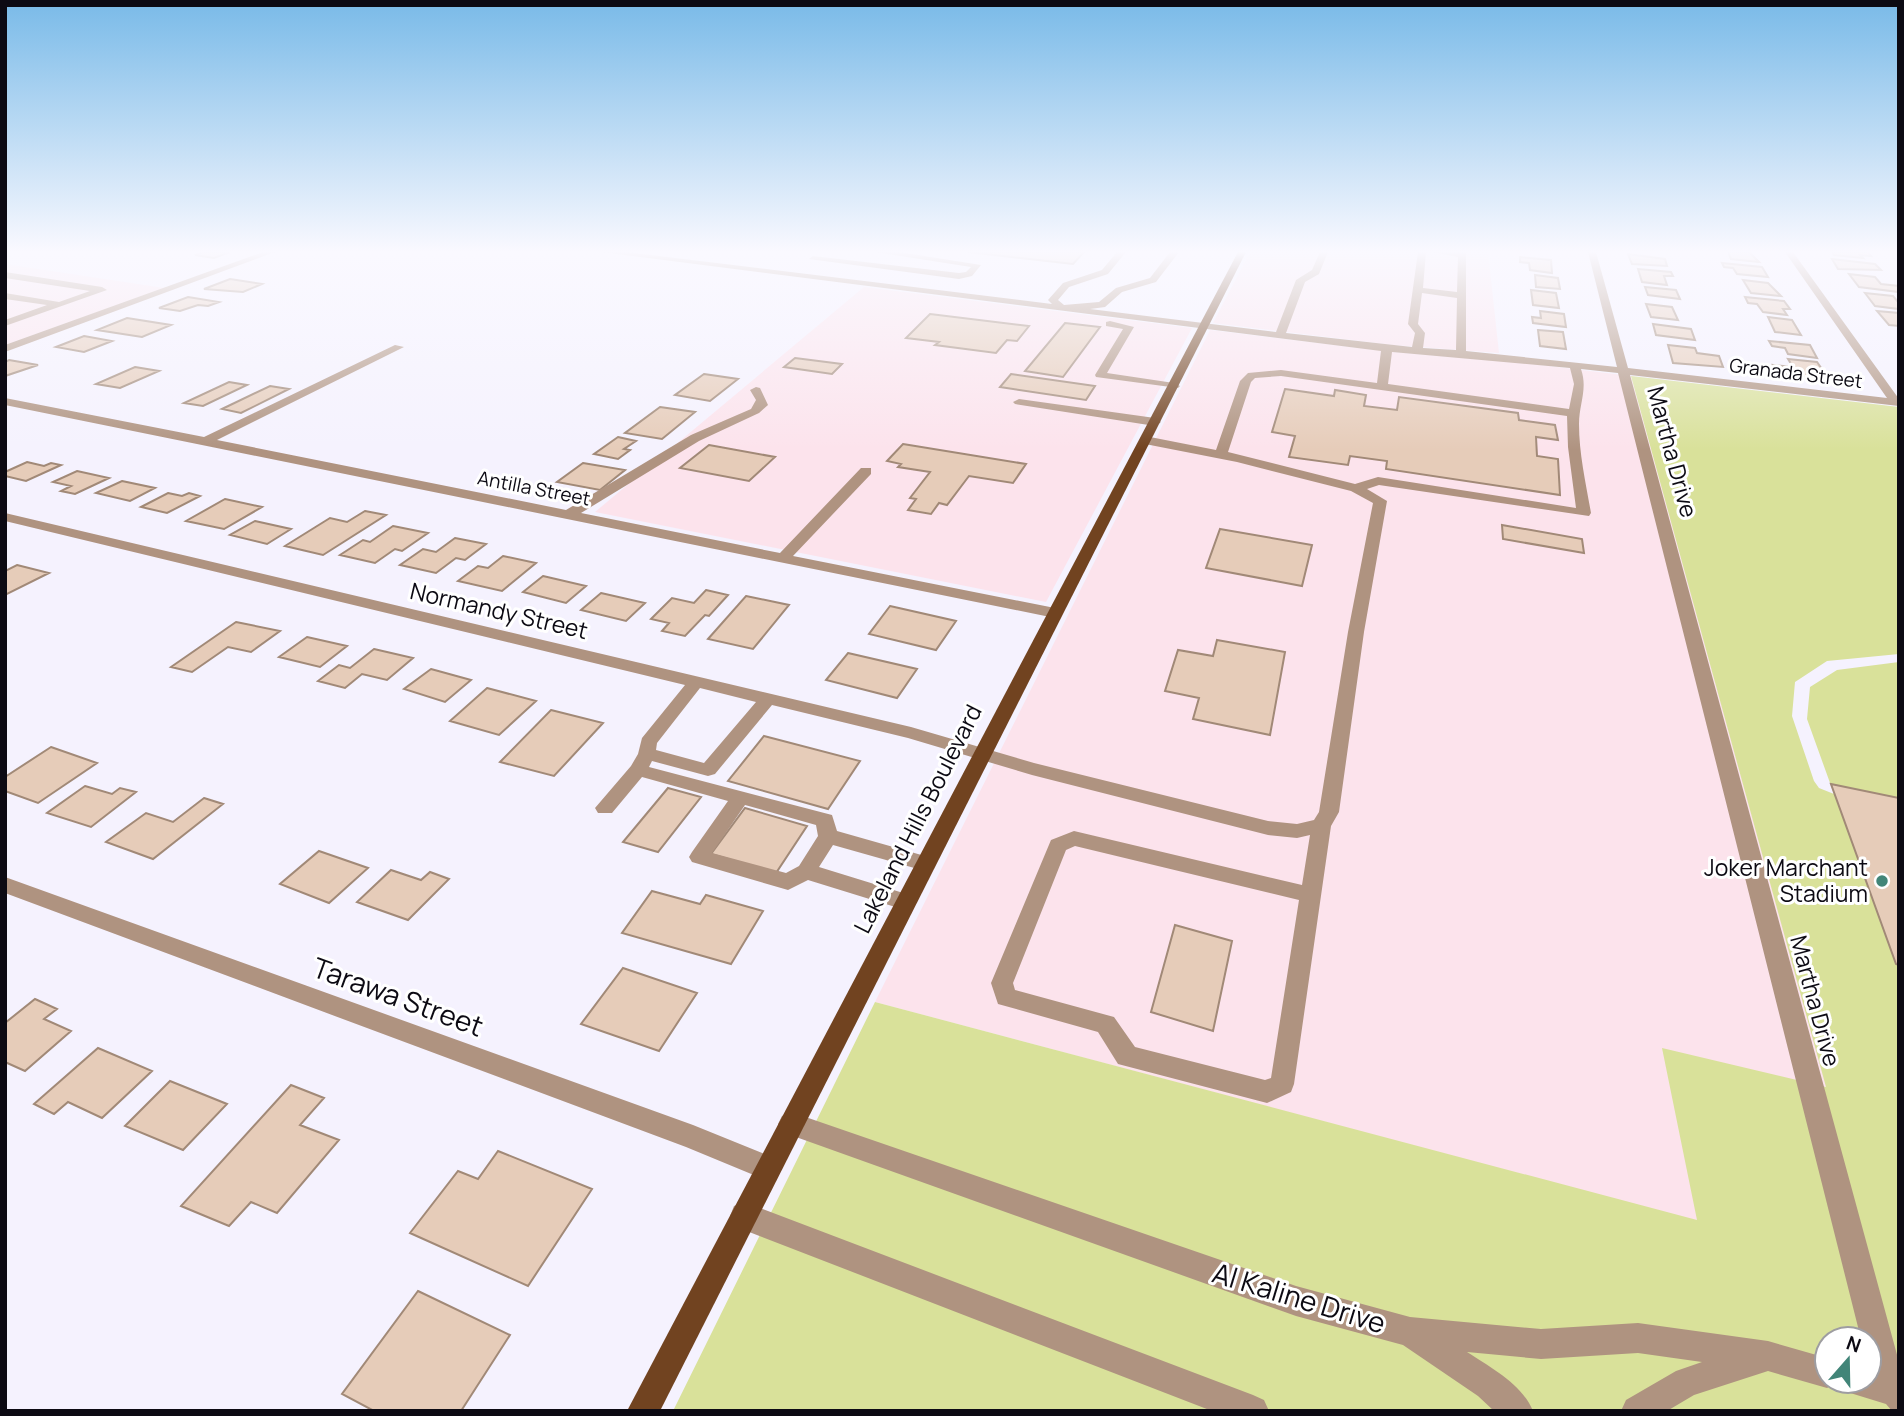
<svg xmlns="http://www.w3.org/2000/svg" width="1904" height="1416" font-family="Manrope,sans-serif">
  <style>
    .commercial { fill: #fce3ec }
    .green { fill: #d9e19a; fill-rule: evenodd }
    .building { fill: #e6ccb9; stroke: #a18977; stroke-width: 2 }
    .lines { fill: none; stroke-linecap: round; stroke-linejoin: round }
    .minor { fill: #af9380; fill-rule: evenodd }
    .major { fill: #714320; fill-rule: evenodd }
    .poi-dot { fill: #428578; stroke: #fff; stroke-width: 2.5 }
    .labels { text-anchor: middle; stroke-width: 6; stroke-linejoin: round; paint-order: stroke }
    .far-street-label { font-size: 19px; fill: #0c0a13; stroke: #fff }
    .street-label { font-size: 23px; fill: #0c0a13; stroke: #fff }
    .poi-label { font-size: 23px; fill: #0c0a13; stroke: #fff; text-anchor: end }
    .near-street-label { font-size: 28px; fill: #0c0a13; stroke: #fff }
  </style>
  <rect width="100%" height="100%" fill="#f5f2fe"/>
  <path class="commercial" d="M 1250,252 L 1488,252 L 1499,353 L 1393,345 L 1213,323 Z
    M 5,264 L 164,288 L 5,345 Z
    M 864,287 L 1192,328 L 1046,602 L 595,512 Z
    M 1210,330 L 1392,352 L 1515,362 L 1631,376 L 1827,1088 L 1697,1221 L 875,1002 Z"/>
  <path class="green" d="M 1631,376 L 1899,407 L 1899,654 L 1827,661 L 1795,682 L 1792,716 L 1814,781 L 1819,788 L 1834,794 L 1807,719 L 1810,687 L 1837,670 L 1899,662 L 1899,1411 L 673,1411 L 875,1002 L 1697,1220 L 1662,1048 L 1826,1087 ZM 1827,1339 L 1869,1339 L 1869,1381 L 1827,1381 Z"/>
  <path class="building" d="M 204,252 L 230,252 L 214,258 L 195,255 Z
    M 968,252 L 1084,252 L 1073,264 Z
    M 1728,252 L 1749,252 L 1759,262 L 1731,259 Z
    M 1832,252 L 1868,252 L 1871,256 L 1860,255 L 1863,258 L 1834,255 Z
    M 1628,254 L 1665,259 L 1667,266 L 1632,264 Z
    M 1520,257 L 1551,260 L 1552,273 L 1530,270 L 1529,263 L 1520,262 Z
    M 1832,259 L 1875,264 L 1881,270 L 1838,269 Z
    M 1722,263 L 1762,267 L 1768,277 L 1737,274 L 1733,268 L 1724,267 Z
    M 1638,269 L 1671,272 L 1673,276 L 1664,276 L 1667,285 L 1642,282 Z
    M 1849,274 L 1875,277 L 1881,284 L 1899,286 L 1899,292 L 1859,287 Z
    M 1535,275 L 1558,278 L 1560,289 L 1536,287 Z
    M 230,279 L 262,284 L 243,292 L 204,289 Z
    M 1743,280 L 1768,283 L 1781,296 L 1751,293 Z
    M 1645,287 L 1676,290 L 1680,299 L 1648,295 Z
    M 1531,290 L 1556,293 L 1559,308 L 1533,305 Z
    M 1865,293 L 1893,296 L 1899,303 L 1899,309 L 1875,306 Z
    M 188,297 L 219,302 L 208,306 L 198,305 L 180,311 L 159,308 Z
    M 1745,297 L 1784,301 L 1790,309 L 1783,309 L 1787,315 L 1763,312 L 1757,304 L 1748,303 Z
    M 1646,304 L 1672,307 L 1678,320 L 1651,317 Z
    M 1540,311 L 1564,314 L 1566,327 L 1533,323 L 1532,317 L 1541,318 Z
    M 1877,311 L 1899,313 L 1899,326 L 1889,325 Z
    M 930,314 L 1029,326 L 1017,341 L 1007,340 L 996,353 L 935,345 L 939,342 L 906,338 Z
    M 1768,317 L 1792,320 L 1801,335 L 1775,332 Z
    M 127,318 L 171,325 L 142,337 L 97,330 Z
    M 1065,323 L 1100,327 L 1063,377 L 1025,371 Z
    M 1653,324 L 1691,329 L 1695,340 L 1656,335 Z
    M 1538,330 L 1563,332 L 1566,349 L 1540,346 Z
    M 84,336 L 112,341 L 84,352 L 56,347 Z
    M 1769,341 L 1810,345 L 1817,358 L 1788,354 L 1785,348 L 1772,346 Z
    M 1668,345 L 1695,348 L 1697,353 L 1719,356 L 1723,367 L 1673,363 Z
    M 795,358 L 842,364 L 832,374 L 784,367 Z
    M 1788,359 L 1817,362 L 1830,381 L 1778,373 L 1773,365 L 1793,367 Z
    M 9,360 L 38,365 L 5,376 L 5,362 Z
    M 135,367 L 159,371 L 120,388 L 96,384 Z
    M 704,374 L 738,379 L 710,401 L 675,395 Z
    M 1011,374 L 1095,386 L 1086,400 L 1000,387 Z
    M 229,382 L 247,385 L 203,406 L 184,403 Z
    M 270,386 L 289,389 L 241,413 L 222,409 Z
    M 1285,389 L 1334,396 L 1335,390 L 1366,395 L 1364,406 L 1397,410 L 1399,397 L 1518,413 L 1519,420 L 1555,425 L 1558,440 L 1536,437 L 1537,456 L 1558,459 L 1560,495 L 1386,469 L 1387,461 L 1350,456 L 1348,465 L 1289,457 L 1295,436 L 1272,432 Z
    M 660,407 L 695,412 L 662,439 L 625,433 Z
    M 618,437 L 636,441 L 624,449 L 630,450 L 618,459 L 594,454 Z
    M 903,444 L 1026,464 L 1013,483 L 969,476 L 947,505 L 939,503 L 931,514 L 908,510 L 916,499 L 910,498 L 930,472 L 898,467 L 901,464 L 887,461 Z
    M 709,445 L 775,457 L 749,481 L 680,468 Z
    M 27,462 L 44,466 L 51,463 L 61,465 L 26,481 L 5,476 L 5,472 Z
    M 583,463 L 625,470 L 600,490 L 557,482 Z
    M 77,471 L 109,478 L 75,494 L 61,491 L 71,486 L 53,482 Z
    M 122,481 L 155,488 L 130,501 L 96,493 Z
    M 168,493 L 182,496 L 189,493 L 200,496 L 167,513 L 141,507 Z
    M 225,499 L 262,507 L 224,529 L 186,521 Z
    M 365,511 L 386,515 L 323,555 L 285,546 L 330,518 L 347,522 Z
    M 255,521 L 291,529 L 267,544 L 230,535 Z
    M 1502,525 L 1582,539 L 1584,553 L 1503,539 Z
    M 393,526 L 428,533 L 402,551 L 395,549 L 375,563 L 340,555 L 363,540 L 370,542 Z
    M 1220,529 L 1312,545 L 1302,586 L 1206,568 Z
    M 455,538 L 486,544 L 465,560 L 456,558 L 436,573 L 400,565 L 423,549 L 436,552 Z
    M 503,556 L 536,563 L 502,591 L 458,581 L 478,566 L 488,568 Z
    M 17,565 L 49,573 L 5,595 L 5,571 Z
    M 543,576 L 586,586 L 566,603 L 523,592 Z
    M 706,590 L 728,595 L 709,616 L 705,615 L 685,636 L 662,631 L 669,623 L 651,619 L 672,598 L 694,603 Z
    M 601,593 L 645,603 L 626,621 L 581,610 Z
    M 746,596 L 789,605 L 753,649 L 708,639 Z
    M 890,606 L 956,621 L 936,650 L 869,634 Z
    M 236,622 L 280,631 L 251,652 L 228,647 L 192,672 L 171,667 Z
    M 307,637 L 347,646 L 320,667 L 279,657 Z
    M 1217,640 L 1285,652 L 1270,735 L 1193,719 L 1199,698 L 1165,691 L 1178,650 L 1213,656 Z
    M 374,649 L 413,658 L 387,680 L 362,674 L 345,688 L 318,681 L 339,665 L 350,668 Z
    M 848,653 L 917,669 L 897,698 L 826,680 Z
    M 431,669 L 471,680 L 445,702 L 404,689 Z
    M 487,688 L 536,701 L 499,735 L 450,721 Z
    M 551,710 L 603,723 L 554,776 L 500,762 Z
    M 764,736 L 860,761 L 828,809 L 728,781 Z
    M 51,747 L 97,763 L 38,803 L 5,791 L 5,777 Z
    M 1831,784 L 1899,798 L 1899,965 L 1896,964 Z
    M 85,786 L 112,794 L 120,788 L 136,792 L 91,827 L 47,813 Z
    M 668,788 L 701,797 L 658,852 L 623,842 Z
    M 204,798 L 223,804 L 153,859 L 106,842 L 146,813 L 173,822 Z
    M 745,808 L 807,826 L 776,873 L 711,854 Z
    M 319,851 L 368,868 L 329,903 L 280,884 Z
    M 391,870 L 421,880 L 430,872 L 449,879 L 408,920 L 357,902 Z
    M 652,891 L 700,904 L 706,895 L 763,911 L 731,964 L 622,933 Z
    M 1175,925 L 1232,941 L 1213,1031 L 1151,1012 Z
    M 623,968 L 697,993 L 659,1051 L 581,1024 Z
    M 35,999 L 57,1009 L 44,1019 L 71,1031 L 25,1071 L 5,1062 L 5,1023 Z
    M 98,1048 L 152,1071 L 102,1118 L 68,1102 L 54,1114 L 34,1104 Z
    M 170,1081 L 227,1104 L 183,1150 L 125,1126 Z
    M 291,1085 L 324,1098 L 300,1125 L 339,1140 L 277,1213 L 251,1202 L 229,1226 L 181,1206 Z
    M 498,1151 L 592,1189 L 528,1286 L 410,1233 L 458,1171 L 478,1179 Z
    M 418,1291 L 510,1335 L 461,1411 L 374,1411 L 342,1394 Z"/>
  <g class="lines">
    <path class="minor" d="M 263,252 L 275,252 L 5,352 L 5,345 Z
      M 601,252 L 626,252 L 1052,304 L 1048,300 L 1063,283 L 1102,270 L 1117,252 L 1126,252 L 1108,274 L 1069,287 L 1058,300 L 1064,305 L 1099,302 L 1116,288 L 1150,278 L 1170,252 L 1179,252 L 1156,282 L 1122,292 L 1105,307 L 1090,309 L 1276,332 L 1296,280 L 1312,270 L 1320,252 L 1328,252 L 1319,274 L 1305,282 L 1286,333 L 1412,347 L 1415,333 L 1408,324 L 1418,252 L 1426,252 L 1423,288 L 1457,292 L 1458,257 L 1432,252 L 1466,252 L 1466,351 L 1617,367 L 1588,252 L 1596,252 L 1628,368 L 1887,398 L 1785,252 L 1793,252 L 1899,399 L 1899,406 L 1630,375 L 1899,1362 L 1899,1411 L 1892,1411 L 1886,1404 L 1847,1392 L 1843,1381 L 1869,1381 L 1869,1339 L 1861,1339 L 1618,373 L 1581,369 C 1588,389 1579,404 1579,424 C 1579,454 1586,484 1591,513 L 1589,516 L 1379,485 L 1367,489 L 1387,501 L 1364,632 L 1339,812 L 1331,826 L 1294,1084 L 1291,1092 L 1267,1103 L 1118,1064 L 1098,1032 L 998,1004 L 991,983 L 1051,840 L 1074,831 L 1302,885 L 1310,835 L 1297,838 L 1268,835 L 1032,775 L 908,738 L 772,705 L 715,774 L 708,776 L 652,761 L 649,767 L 832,815 L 837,831 L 932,858 L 935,863 L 932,868 L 925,871 L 833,845 L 819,867 L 913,896 L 916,902 L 913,908 L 905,910 L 808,880 L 788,890 L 692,862 L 689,857 L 692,852 L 728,801 L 642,777 L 612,813 L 598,813 L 595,808 L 631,766 L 638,754 L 642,738 L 685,685 L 5,521 L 5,513 L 911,727 L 1034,763 L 1268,821 L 1297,824 L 1314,820 L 1319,812 L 1348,632 L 1373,503 L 1351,491 L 1237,462 L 1145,444 L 1139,440 L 1145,436 L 1216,450 L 1240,381 L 1248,373 L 1281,370 L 1377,383 L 1381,351 ZM 1422,293 L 1457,298 L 1456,350 L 1423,348 L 1425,333 L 1418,324 ZM 1392,352 L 1570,368 L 1574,384 L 1569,409 L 1388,384 ZM 1281,376 L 1567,416 L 1568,447 L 1576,508 L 1378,477 L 1355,484 L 1228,452 L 1251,382 L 1255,378 ZM 700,688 L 756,702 L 704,763 L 656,750 L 657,743 ZM 745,805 L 816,825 L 818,836 L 799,866 L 786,873 L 712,853 ZM 1075,846 L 1299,900 L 1271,1078 L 1265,1080 L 1135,1047 L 1114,1017 L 1015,990 L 1013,983 L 1066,850 Z
      M 875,252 L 899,252 L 981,265 L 972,276 L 959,279 L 809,259 L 813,256 L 959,273 L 966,272 L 971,267 Z
      M 5,272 L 102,287 L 107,290 L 5,326 L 5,320 L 47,305 L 5,299 L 5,293 L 59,302 L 90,291 L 5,278 Z
      M 1110,321 L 1134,327 L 1107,373 L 1174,383 L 1180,386 L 1178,388 L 1096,377 L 1095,375 L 1123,329 L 1106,326 L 1106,322 Z
      M 395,345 L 404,347 L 217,440 L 566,510 L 691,435 L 751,409 L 756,400 L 750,390 L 756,387 L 760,388 L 768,405 L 759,413 L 699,441 L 581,513 L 780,553 L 861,468 L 871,468 L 871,474 L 793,556 L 1055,608 L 1063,613 L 1055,618 L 5,405 L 5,398 L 204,437 Z
      M 1019,399 L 1155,418 L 1161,422 L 1155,426 L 1015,404 L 1013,402 Z
      M 5,877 L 693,1125 L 777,1159 L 781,1168 L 777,1177 L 768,1181 L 686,1147 L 5,893 Z
      M 791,1112 L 1296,1286 L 1410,1317 L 1541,1329 L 1638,1323 L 1768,1341 L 1827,1358 L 1827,1381 L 1839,1381 L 1827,1388 L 1768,1371 L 1694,1395 L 1667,1411 L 1621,1411 L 1626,1400 L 1676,1371 L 1702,1362 L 1638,1353 L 1541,1359 L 1467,1352 C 1490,1367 1522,1384 1533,1411 L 1494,1411 L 1478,1396 L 1403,1345 L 1296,1316 L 782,1132 L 778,1124 L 782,1116 Z
      M 744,1202 L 1253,1395 L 1264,1400 L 1269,1411 L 1212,1411 L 744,1230 L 734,1226 L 730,1216 L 734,1206 Z"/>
    <path class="major" d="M 1238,252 L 1246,252 L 660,1411 L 627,1411 Z"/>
  </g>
  <linearGradient id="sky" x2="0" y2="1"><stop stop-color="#79bae8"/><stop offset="0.56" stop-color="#faf9ff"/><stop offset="1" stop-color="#faf9ff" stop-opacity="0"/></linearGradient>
  <rect width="1904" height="450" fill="url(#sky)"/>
  <circle class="poi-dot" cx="1882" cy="881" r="7"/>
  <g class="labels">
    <g class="far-street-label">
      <text transform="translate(1796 373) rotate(7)" y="7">Granada Street</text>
      <text transform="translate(534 488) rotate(11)" y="7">Antilla Street</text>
    </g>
    <g class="street-label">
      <text transform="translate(1672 452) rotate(75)" y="8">Martha Drive</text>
      <text transform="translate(499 611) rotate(13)" y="8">Normandy Street</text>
      <text transform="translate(918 819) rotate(-63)" y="8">Lakeland Hills Boulevard</text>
      <text transform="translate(1815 1001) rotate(75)" y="8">Martha Drive</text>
    </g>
    <g class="poi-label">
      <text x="1868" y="876">Joker Marchant<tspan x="1868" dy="26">Stadium</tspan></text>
    </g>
    <g class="near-street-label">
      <text transform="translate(398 997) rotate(20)" y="10">Tarawa Street</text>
      <text transform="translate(1299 1298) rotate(17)" y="10">Al Kaline Drive</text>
    </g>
  </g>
  <rect width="1904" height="1416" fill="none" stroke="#0c0a13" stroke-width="14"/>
  <g transform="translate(1848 1360) rotate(20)"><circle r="33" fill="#ffffff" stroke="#9e9da1" stroke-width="2"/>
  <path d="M0-5L12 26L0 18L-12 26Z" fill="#428578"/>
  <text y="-10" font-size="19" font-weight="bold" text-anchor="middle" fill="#0c0a13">N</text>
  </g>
</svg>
